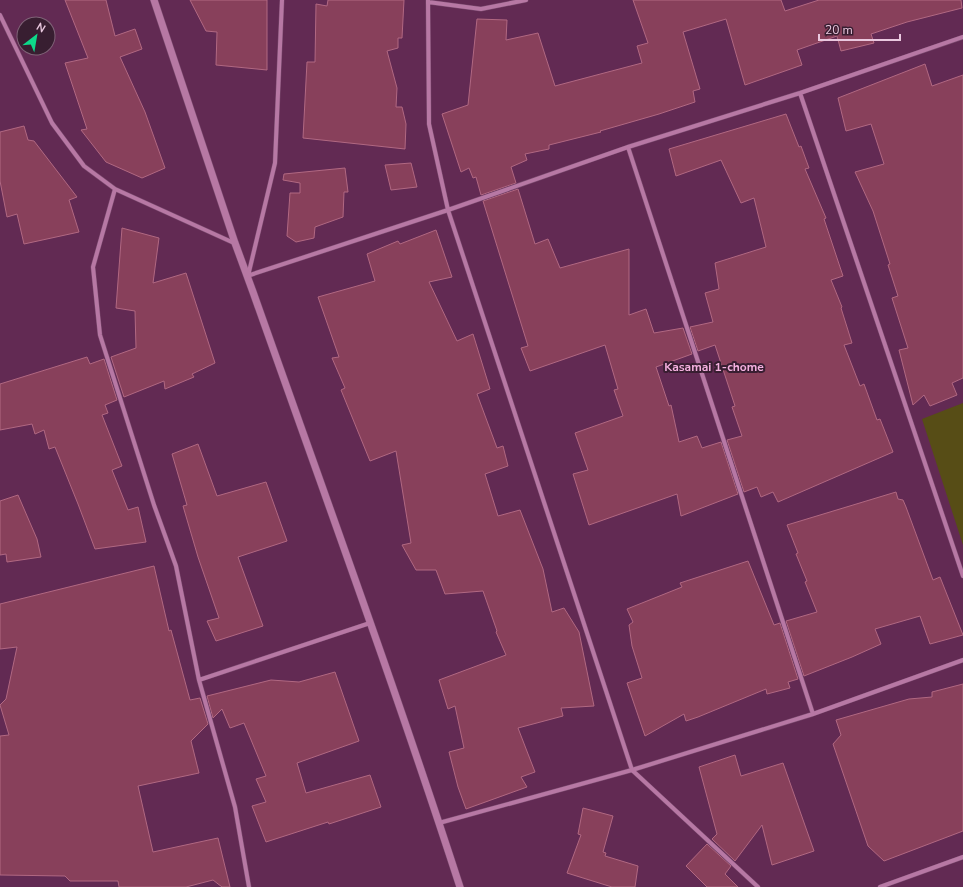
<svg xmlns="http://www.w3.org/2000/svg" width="963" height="887" font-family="'Nunito Sans',sans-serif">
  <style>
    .green { fill: #574d16 }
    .building { fill: #88405b; stroke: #b16882 }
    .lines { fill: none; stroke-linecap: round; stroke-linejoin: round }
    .minor-casing { stroke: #7a4a6e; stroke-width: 5 }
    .tertiary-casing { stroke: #7a4a6e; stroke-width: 8 }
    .minor { stroke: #b778a4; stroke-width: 4 }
    .tertiary { stroke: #b778a4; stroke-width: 7 }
    .labels { text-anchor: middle; stroke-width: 4; stroke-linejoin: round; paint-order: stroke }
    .neighbourhood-label { font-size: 12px; font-weight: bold; fill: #f5b1e0; stroke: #381e31 }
  </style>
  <rect width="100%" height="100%" fill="#622a53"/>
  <path class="green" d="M 963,403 L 963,545 L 922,419 Z"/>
  <path class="building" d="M 65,0 L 106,0 L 115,36 L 135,29 L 142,49 L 120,57 L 145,112 L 165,168 L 142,178 L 106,162 L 81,130 L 87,129 L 65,63 L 88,58 Z
    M 190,0 L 267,0 L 267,70 L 216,65 L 217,32 L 206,31 Z
    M 328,0 L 404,0 L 402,38 L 398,38 L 398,48 L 387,51 L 397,88 L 396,107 L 402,107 L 406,124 L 405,149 L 303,138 L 307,62 L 315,62 L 316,4 L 327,6 Z
    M 633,0 L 781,0 L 785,11 L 819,0 L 961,0 L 962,8 L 907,22 L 871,34 L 874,43 L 841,51 L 837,36 L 797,50 L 802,65 L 745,85 L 726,19 L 683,32 L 700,89 L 693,91 L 695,102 L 659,114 L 600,131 L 601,132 L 549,145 L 549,149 L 525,154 L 527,160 L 511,167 L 516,183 L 481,195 L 476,177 L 473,178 L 469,168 L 461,172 L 442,114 L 468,105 L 477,19 L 507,20 L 506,40 L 538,33 L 555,86 L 642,63 L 637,46 L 648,43 Z
    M 925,64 L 932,86 L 963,75 L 963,378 L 952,383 L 957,395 L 930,406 L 924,395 L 913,405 L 899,350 L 908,348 L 892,298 L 898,296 L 888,265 L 890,264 L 873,211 L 855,172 L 884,164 L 871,124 L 846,131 L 838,98 Z
    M 786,114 L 799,147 L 801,146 L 809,168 L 805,169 L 826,218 L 824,219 L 843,276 L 831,280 L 842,307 L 841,308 L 852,343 L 844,345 L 860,386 L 864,384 L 877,420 L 880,419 L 893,452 L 778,502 L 773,492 L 761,497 L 757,487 L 744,492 L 727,440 L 742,436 L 732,407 L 735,406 L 715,345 L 698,351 L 690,327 L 713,322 L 705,293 L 719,289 L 715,263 L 766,247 L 754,198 L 741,203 L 721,160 L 676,176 L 669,149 Z
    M 24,126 L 28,140 L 34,141 L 77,197 L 69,200 L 79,232 L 24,244 L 17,214 L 7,217 L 0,181 L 0,132 Z
    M 411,163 L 417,187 L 391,190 L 385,165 Z
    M 345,168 L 348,192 L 344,192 L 343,217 L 315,227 L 314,238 L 296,242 L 287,236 L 290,193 L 300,193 L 300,183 L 283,180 L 284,174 Z
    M 518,189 L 535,244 L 548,239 L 560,268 L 629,249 L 629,315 L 646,309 L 654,333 L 683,328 L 692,354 L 656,367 L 669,406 L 671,405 L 679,442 L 697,436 L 702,448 L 721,442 L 738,494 L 681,516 L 677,494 L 589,525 L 573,474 L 588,470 L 575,433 L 623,416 L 614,390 L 618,389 L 605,345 L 530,371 L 521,348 L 528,346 L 483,201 Z
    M 122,228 L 159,238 L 153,283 L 186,273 L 215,363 L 192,374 L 194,377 L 165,389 L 164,381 L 124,397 L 111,357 L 136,348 L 135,311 L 116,308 Z
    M 436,230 L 452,277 L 429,282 L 457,341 L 473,334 L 490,389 L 477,394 L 497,448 L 503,446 L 508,466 L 485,474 L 498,516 L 520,510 L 543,569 L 552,612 L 564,608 L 579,632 L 594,706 L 561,708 L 563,716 L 518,728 L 535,772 L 521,777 L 527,787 L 466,809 L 458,787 L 449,752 L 464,748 L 455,706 L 448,709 L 439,680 L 506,655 L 496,632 L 497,631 L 483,591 L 445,594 L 436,570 L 416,570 L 402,545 L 411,543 L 396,451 L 370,461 L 341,390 L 345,388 L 332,358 L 339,357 L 318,297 L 375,281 L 367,254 L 398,241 L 400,244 Z
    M 87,357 L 90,364 L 104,359 L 117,400 L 105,405 L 108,413 L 102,415 L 122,466 L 112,470 L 128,510 L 138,507 L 146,542 L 95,549 L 78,504 L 55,447 L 49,449 L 44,430 L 35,434 L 32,424 L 0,430 L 0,384 Z
    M 198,444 L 217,496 L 266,482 L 287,541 L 238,557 L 263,626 L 216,641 L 207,621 L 219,618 L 198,557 L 183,506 L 187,505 L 172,454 Z
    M 896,492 L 898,499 L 903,500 L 906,507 L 933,580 L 940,577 L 963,635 L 930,644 L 920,616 L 875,629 L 881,644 L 852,657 L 804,676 L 786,621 L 817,612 L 805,582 L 807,581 L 796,554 L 798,553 L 787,525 Z
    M 18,495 L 37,539 L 41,557 L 7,562 L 6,554 L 0,555 L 0,501 Z
    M 748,561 L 774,625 L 780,623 L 798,679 L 788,682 L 790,688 L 767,694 L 766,689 L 698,717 L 686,721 L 684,714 L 645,736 L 627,683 L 642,678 L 632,646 L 629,625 L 633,622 L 627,609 L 682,587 L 680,583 Z
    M 154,566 L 169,631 L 171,630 L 190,700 L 200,698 L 208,724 L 191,741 L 199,773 L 138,786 L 153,852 L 218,838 L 230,887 L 222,887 L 213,880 L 186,887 L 119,887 L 118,881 L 70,881 L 65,876 L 0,875 L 0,736 L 9,735 L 0,705 L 6,699 L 17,647 L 0,649 L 0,604 Z
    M 335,672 L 359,741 L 297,763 L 306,793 L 370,775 L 381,807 L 329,824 L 328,822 L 266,842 L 252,806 L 266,802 L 256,779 L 266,776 L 244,723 L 230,728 L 222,709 L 213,718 L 207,696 L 271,680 L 299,682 Z
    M 963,684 L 963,831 L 884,861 L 868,846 L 833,744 L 841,735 L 836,720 L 909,699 L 932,697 L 932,692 Z
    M 735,755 L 741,776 L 783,763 L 814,851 L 772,865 L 762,825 L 735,861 L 712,839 L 717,834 L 699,767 Z
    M 583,808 L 613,816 L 603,852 L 606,853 L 605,856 L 638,866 L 635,887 L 612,887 L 567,873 L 581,835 L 578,834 Z
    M 707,844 L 731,866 L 725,874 L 738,887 L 707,887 L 686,866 Z"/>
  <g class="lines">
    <g class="minor-casing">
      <path id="minor" d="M 428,0 L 429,124 L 448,210 L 632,770 L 758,887
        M 428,2 L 481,9 L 526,0
        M 0,15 L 52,123 L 84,166 L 115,189 L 234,243
        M 800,93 L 963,576
        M 628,147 L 813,714
        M 115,189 L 93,267 L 100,335 L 154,505 L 176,566 L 199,680 L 235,807 L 249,887
        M 247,276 L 448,210 L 628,147 L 800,93 L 963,37
        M 248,276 L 275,163 L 282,0
        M 199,680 L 370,623
        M 439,823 L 632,770 L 813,714 L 963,660
        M 880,887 L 963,857"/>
    </g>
    <g class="tertiary-casing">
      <path id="tertiary" d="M 154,0 L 235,243 L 253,292 C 323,490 395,687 460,887"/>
    </g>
    <use href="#minor" class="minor"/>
    <use href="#tertiary" class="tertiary"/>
  </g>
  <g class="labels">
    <g class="neighbourhood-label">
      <text x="714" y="371">Kasamai 1-chome</text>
    </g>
  </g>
  <g transform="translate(36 36) rotate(31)"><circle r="19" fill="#381e31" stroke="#7f6277"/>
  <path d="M0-3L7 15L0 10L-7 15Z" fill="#0ed98a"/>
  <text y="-6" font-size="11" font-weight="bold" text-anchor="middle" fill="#eac8df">N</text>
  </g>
  <path d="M819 34v6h81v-6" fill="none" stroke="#eac8df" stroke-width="2"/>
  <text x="825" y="34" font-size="12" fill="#eac8df" stroke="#381e31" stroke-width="3" paint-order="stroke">20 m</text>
</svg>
